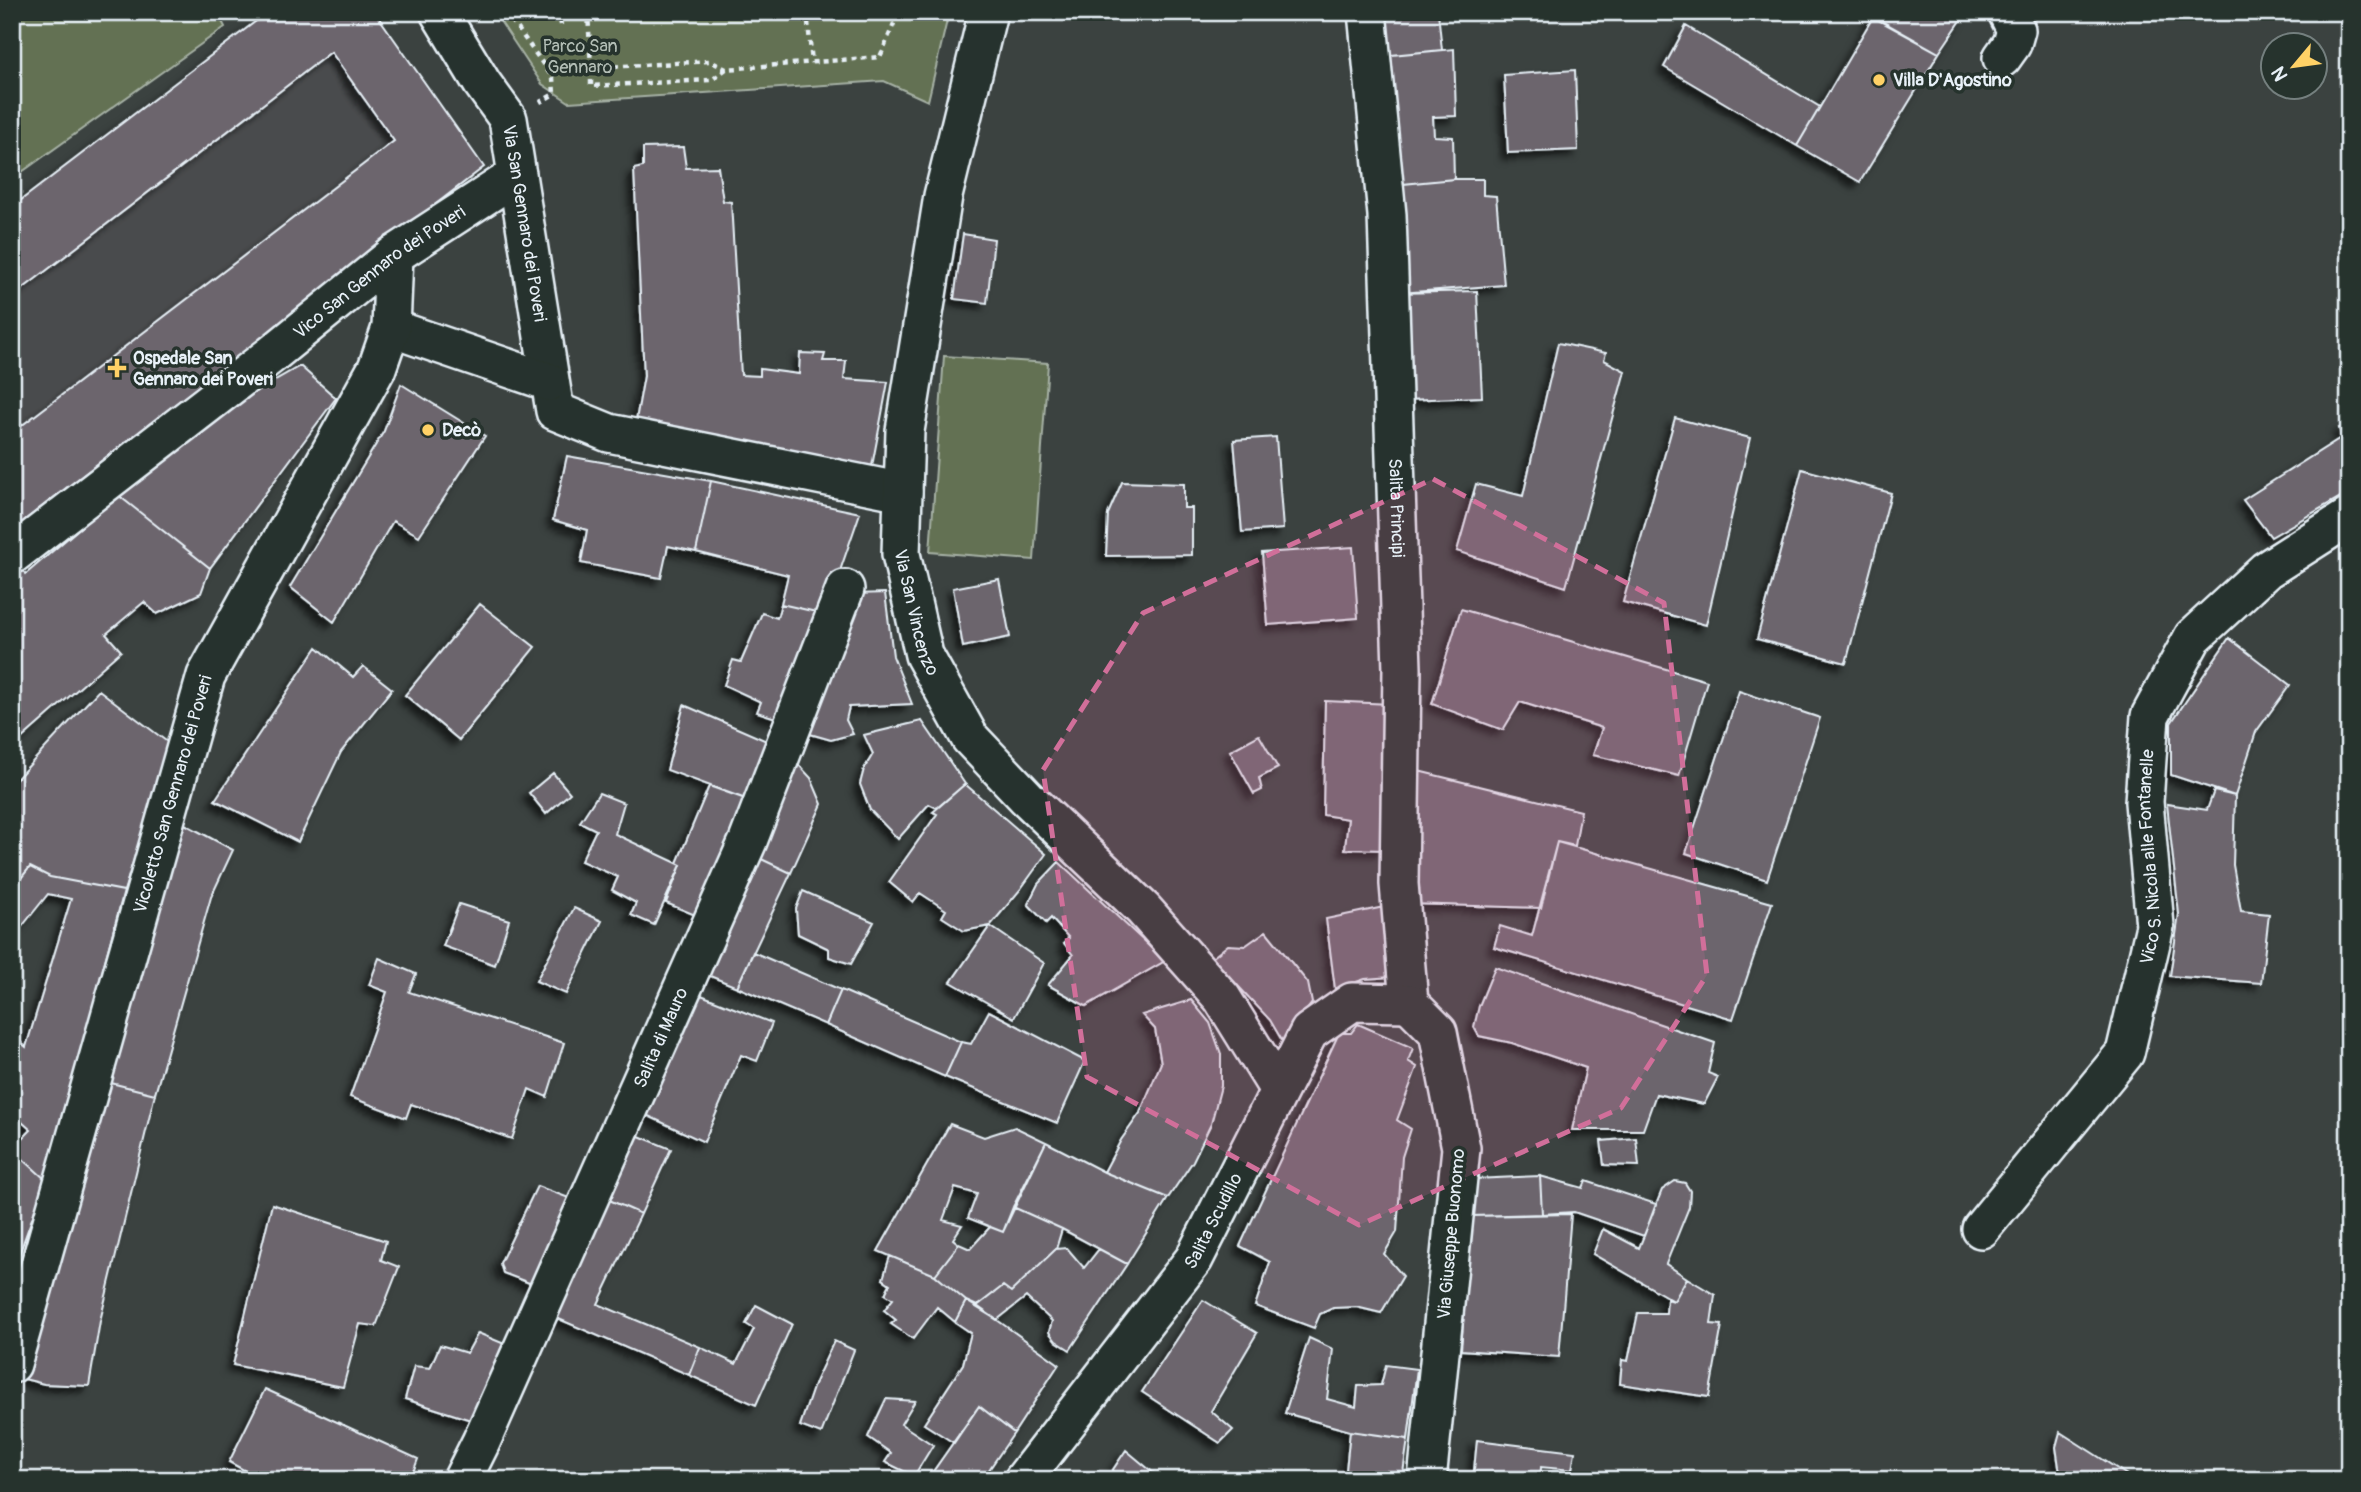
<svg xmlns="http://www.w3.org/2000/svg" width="2361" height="1492" font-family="Pangolin,sans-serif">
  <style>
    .built { fill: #4a4c4e }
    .green { fill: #647152; stroke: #a6b1a5; stroke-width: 2 }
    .building { fill: #6c656d; stroke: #e8f1f8; stroke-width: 2; filter: url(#shadow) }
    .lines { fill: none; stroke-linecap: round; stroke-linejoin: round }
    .minor-casing { stroke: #e8f1f8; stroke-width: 42 }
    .path { stroke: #e8f1f8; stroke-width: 4.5; stroke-dasharray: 5 5; stroke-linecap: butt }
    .minor { stroke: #26332d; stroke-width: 37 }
    .marked { fill: #d16f9a; fill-opacity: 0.2; stroke: #d16f9a; stroke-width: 5; stroke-dasharray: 14 9; stroke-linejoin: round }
    .poi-dot { fill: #ffd166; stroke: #26332d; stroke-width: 2.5 }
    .labels { text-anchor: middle; stroke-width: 7; stroke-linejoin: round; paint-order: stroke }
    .park-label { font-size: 18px; fill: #b3beb6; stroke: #26332d }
    .poi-label { font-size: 18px; font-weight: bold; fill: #e8f1f8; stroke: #26332d; text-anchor: start }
    .street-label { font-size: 18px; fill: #e8f1f8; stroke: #26332d }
  </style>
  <defs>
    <filter id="shadow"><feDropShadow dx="-6" dy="6" stdDeviation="3.5" flood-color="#0009"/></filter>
  </defs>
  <rect width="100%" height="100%" fill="#3b4240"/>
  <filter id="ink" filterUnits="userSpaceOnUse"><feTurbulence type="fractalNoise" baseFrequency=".0143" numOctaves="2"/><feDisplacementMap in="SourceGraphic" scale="14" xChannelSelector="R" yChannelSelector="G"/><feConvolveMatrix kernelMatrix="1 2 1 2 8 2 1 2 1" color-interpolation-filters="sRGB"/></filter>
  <g filter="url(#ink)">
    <path class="built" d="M 268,12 L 375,12 L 484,167 L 12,530 L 12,207 Z"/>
    <path class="green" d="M 12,12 L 217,12 L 225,27 L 12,179 Z
      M 494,12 L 949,12 L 928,101 L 884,81 L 569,102 L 542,84 Z
      M 944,356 L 1048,363 L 1034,560 L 930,552 Z"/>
    <path class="building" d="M 268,12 L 375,12 L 484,167 L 12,530 L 12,433 L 394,141 L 331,52 L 12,297 L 12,207 Z
      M 1377,12 L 1438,12 L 1442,50 L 1381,56 Z
      M 1866,12 L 1965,12 L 1966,13 L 1939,53 Z
      M 1873,17 L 1939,53 L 1860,182 L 1797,146 Z
      M 1686,26 L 1820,107 L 1797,146 L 1664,67 Z
      M 1454,49 L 1456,116 L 1433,117 L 1434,136 L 1453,137 L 1454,179 L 1393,185 L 1381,56 Z
      M 1575,70 L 1578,150 L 1508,153 L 1504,75 Z
      M 683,147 L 686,168 L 718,167 L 723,201 L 731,202 L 741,375 L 760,376 L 760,369 L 799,374 L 800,353 L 825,354 L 823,361 L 846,361 L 844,379 L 888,382 L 869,482 L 634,431 L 644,376 L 634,169 L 643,167 L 643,148 Z
      M 1454,179 L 1483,179 L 1483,195 L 1496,196 L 1504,285 L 1400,293 L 1393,185 Z
      M 963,234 L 994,239 L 987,303 L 954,299 Z
      M 1477,291 L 1482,397 L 1405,400 L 1400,293 Z
      M 1558,343 L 1606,353 L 1604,360 L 1625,371 L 1566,587 L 1457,551 L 1476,484 L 1523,496 Z
      M 300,366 L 336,398 L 210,568 L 118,495 L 179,435 Z
      M 401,384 L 485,436 L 419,536 L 393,521 L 334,622 L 290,587 L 384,431 Z
      M 1675,418 L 1750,438 L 1706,625 L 1623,602 Z
      M 2349,424 L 2349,457 L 2339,428 Z
      M 1276,437 L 1283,529 L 1242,532 L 1234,440 Z
      M 2342,437 L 2349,457 L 2349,492 L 2271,537 L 2243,500 Z
      M 567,456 L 711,481 L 696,552 L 668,546 L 661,578 L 581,563 L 587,530 L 553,520 Z
      M 1802,469 L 1891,493 L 1846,663 L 1757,639 Z
      M 711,481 L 860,513 L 825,614 L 781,604 L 788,575 L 696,552 Z
      M 1122,482 L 1184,484 L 1184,508 L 1192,508 L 1192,555 L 1106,556 L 1108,514 Z
      M 118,495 L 210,568 L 201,593 L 157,614 L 144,602 L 106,634 L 121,651 L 12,747 L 12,573 L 19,567 L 26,574 Z
      M 1353,547 L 1358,618 L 1268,625 L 1262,553 Z
      M 999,579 L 1010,637 L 963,647 L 953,588 Z
      M 885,593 L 893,656 L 912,704 L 849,707 L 846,720 L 853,734 L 831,740 L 810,734 L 856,594 Z
      M 480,604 L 535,647 L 459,740 L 405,695 Z
      M 781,604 L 825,614 L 788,722 L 757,712 L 761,702 L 724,685 L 733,660 L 741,662 L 762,613 L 777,618 Z
      M 1461,609 L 1707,681 L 1679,776 L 1593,755 L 1602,728 L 1520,702 L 1503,730 L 1432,704 Z
      M 2229,638 L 2290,685 L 2256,732 L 2235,796 L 2171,775 L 2171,723 Z
      M 317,647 L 353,677 L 363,666 L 392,689 L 341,752 L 298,842 L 215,800 Z
      M 99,690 L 170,744 L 124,891 L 50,877 L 30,867 L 12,889 L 12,784 Z
      M 1739,691 L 1820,718 L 1767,880 L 1686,853 Z
      M 1325,701 L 1391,704 L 1384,850 L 1345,849 L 1348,819 L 1323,815 Z
      M 684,705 L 776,745 L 751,801 L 667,770 Z
      M 922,721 L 965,784 L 937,808 L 929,804 L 898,839 L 870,810 L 860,784 L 864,769 L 873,754 L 864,735 Z
      M 1259,735 L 1278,768 L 1259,778 L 1262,790 L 1254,794 L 1230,751 Z
      M 798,764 L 811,778 L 822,804 L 791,873 L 757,857 Z
      M 1410,769 L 1581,811 L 1575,846 L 1557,842 L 1541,908 L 1409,904 Z
      M 553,773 L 570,793 L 546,814 L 529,793 Z
      M 965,784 L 1046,854 L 1020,890 L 990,926 L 964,931 L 942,917 L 946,910 L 920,893 L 913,902 L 889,882 L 937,814 L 933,812 Z
      M 709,786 L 751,801 L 700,917 L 666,903 L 681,865 L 677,863 Z
      M 2214,791 L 2235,796 L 2233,865 L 2241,911 L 2269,914 L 2261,983 L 2170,976 L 2179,914 L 2167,804 L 2207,810 Z
      M 599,793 L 624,803 L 615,834 L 681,865 L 654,925 L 631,915 L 636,903 L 612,890 L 618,877 L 581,861 L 596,830 L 580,822 Z
      M 181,822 L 233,850 L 211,897 L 155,1094 L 103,1081 Z
      M 1557,842 L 1772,903 L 1733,1019 L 1494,947 L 1500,926 L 1532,936 Z
      M 757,857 L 791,873 L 737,987 L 700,972 Z
      M 1059,862 L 1165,961 L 1086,1006 L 1048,985 L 1073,955 L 1064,943 L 1069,938 L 1051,918 L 1046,923 L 1028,904 L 1038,884 Z
      M 30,867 L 50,877 L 124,891 L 46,1180 L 12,1149 L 31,1130 L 12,1113 L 12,1035 L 26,1047 L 71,899 L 48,894 L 12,939 L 12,889 Z
      M 803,891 L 874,922 L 851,964 L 829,957 L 829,949 L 798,934 L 796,909 Z
      M 459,904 L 509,920 L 495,965 L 443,946 Z
      M 1384,907 L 1391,977 L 1365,979 L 1335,989 L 1326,919 Z
      M 574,908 L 602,921 L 566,994 L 536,981 Z
      M 990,926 L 1044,963 L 1014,1018 L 951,982 Z
      M 1266,931 L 1308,983 L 1312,1003 L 1292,1029 L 1284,1044 L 1270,1020 L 1212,958 L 1228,945 L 1245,946 Z
      M 753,952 L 841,990 L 826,1025 L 737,987 Z
      M 379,958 L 416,974 L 409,992 L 564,1043 L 547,1097 L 529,1089 L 512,1139 L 411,1104 L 406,1118 L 350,1097 L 387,992 L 369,985 Z
      M 1495,967 L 1715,1043 L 1708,1073 L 1718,1077 L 1704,1104 L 1656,1094 L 1643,1130 L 1572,1130 L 1586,1068 L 1512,1043 L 1479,1036 L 1474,1027 L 1479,1006 Z
      M 841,990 L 961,1042 L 945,1077 L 826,1025 Z
      M 696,993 L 772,1023 L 757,1061 L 741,1055 L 704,1142 L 644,1114 Z
      M 1191,1000 L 1210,1023 L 1221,1054 L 1221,1086 L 1211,1124 L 1193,1161 L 1168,1198 L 1104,1172 L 1121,1140 L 1140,1113 L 1161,1063 L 1155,1029 L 1142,1015 Z
      M 989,1011 L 1085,1061 L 1057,1123 L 945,1077 L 961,1042 L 971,1044 Z
      M 1358,1024 L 1413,1048 L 1408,1061 L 1417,1067 L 1397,1120 L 1411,1129 L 1402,1157 L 1397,1232 L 1384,1254 L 1403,1276 L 1381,1313 L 1356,1307 L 1333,1308 L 1320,1314 L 1314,1328 L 1255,1306 L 1270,1262 L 1240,1246 L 1339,1033 L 1351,1033 Z
      M 103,1081 L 155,1094 L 100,1321 L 89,1386 L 44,1384 L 24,1379 Z
      M 950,1124 L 984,1137 L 1015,1127 L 1046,1142 L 1003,1232 L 968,1218 L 977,1194 L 955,1188 L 943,1220 L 962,1225 L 953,1239 L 959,1244 L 935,1275 L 878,1251 Z
      M 634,1134 L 671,1149 L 641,1214 L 607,1199 Z
      M 1636,1138 L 1639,1166 L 1604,1165 L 1601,1141 Z
      M 1046,1142 L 1104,1172 L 1168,1198 L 1127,1264 L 1062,1229 L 1013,1207 Z
      M 12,1149 L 46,1180 L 14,1268 L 12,1266 Z
      M 1540,1176 L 1542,1214 L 1471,1216 L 1474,1179 Z
      M 1540,1176 L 1583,1188 L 1586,1181 L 1656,1204 L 1644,1236 L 1574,1212 L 1542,1214 Z
      M 1675,1181 L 1685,1183 L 1690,1191 L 1689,1207 L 1666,1264 L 1687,1278 L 1674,1301 L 1593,1254 L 1603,1229 L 1639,1248 L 1662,1190 Z
      M 537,1186 L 577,1201 L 537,1286 L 503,1273 L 500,1263 Z
      M 607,1199 L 641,1214 L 598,1304 L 700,1347 L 689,1375 L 554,1317 Z
      M 272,1204 L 386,1241 L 381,1260 L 399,1267 L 376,1326 L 360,1324 L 343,1387 L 233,1365 Z
      M 1013,1207 L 1062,1229 L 1056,1249 L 1011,1292 L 1003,1286 L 977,1306 L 966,1301 L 935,1275 L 959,1244 L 970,1249 L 990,1227 L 1003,1232 Z
      M 1571,1214 L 1559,1357 L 1461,1350 L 1471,1216 Z
      M 1067,1248 L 1084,1268 L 1099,1249 L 1127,1264 L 1070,1350 L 1056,1341 L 1049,1332 L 1052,1321 L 1026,1297 L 997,1320 L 977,1306 L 1003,1286 L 1011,1292 L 1056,1249 Z
      M 890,1256 L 935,1275 L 966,1301 L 955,1322 L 937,1307 L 913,1339 L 891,1324 L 896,1320 L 884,1310 L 893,1299 L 885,1294 L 890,1284 L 883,1279 Z
      M 1687,1278 L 1715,1295 L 1711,1324 L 1722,1325 L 1709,1397 L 1620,1384 L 1622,1360 L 1628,1361 L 1638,1313 L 1666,1313 L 1667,1299 L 1674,1301 Z
      M 1203,1300 L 1257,1333 L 1211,1411 L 1233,1430 L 1220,1443 L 1142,1392 Z
      M 966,1301 L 997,1320 L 1059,1364 L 1014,1433 L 979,1406 L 954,1443 L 924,1424 L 963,1364 L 971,1333 L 955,1322 Z
      M 756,1305 L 792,1324 L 756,1405 L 689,1375 L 700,1347 L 736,1364 L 754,1329 L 746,1324 Z
      M 478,1333 L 507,1345 L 474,1421 L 405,1399 L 414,1366 L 430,1368 L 440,1345 L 467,1353 Z
      M 1309,1338 L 1333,1349 L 1327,1399 L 1356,1407 L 1358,1386 L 1381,1385 L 1386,1365 L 1417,1369 L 1408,1439 L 1350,1431 L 1285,1413 Z
      M 834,1341 L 854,1350 L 821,1434 L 800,1426 L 815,1382 Z
      M 265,1389 L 418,1459 L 410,1480 L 262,1480 L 229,1462 Z
      M 886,1399 L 915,1401 L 901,1424 L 933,1445 L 914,1476 L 885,1462 L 891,1453 L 868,1437 Z
      M 979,1406 L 1014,1433 L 982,1480 L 927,1480 Z
      M 1350,1431 L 1408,1439 L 1402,1480 L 1345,1480 Z
      M 2060,1432 L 2127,1475 L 2124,1480 L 2065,1480 L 2059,1467 L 2056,1447 Z
      M 1477,1440 L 1575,1452 L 1572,1470 L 1541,1467 L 1540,1480 L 1473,1480 Z
      M 1126,1450 L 1162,1480 L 1106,1480 Z
      M 1211,1471 L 1224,1480 L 1204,1480 Z"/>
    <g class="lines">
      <g class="minor-casing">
        <g id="minor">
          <path id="s1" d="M 439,12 L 482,83 L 508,119 L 555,411 L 609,433 L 903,492"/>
          <path id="s2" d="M 988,12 L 943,196 L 905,431 L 901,554 L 924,655 L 970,738 L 1027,798 L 1143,909 L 1222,998 L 1279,1090"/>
          <path id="s3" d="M 1367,12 L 1387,215 L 1402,669 L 1399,884 L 1409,1003"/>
          <path d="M 2002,58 L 2012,44 L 2016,30 L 2007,12"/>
          <path d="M 391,328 L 549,382"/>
          <path id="s4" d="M 12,555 L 271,355 L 394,255 L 517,175"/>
          <path d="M 1409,1003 L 1438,1032 L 1461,1148 L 1427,1480"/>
          <path id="s5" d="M 1981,1229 L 2125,1053 L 2155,926 L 2144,802 L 2150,716 L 2193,637 L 2266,570 L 2349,517"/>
          <path id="s6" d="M 12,1364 L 206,676 L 377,368 L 391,328 L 394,255"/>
          <path id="s7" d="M 462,1480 L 481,1442 L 748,841 L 845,589"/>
          <path id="s8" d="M 1023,1480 L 1194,1259 L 1309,1032 L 1352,1002 L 1409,1003"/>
        </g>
      </g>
      <path class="path" d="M 506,12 L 553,78 L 554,94 L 540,102
        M 559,12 L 561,25
        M 588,12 L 591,68
        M 807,12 L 812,63
        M 885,12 L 895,21
        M 726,69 L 712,80 L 591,86 L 591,68 L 710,61 L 726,69 L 880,57 L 895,21 L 906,12"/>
      <use href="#minor" class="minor"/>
    </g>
  </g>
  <path class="marked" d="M 1433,479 L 1664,603 L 1707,975 L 1621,1108 L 1359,1225 L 1087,1077 L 1043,770 L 1143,613 Z"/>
  <g class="poi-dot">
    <circle cx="1879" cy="80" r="7"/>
    <path d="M113.5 357.5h7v7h7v7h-7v7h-7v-7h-7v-7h7z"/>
    <circle cx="428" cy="430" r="7"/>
  </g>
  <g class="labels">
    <g class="park-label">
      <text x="580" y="52">Parco San<tspan x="580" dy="21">Gennaro</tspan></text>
    </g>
    <g class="poi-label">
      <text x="1893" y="86">Villa D'Agostino</text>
      <text x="133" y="364">Ospedale San<tspan x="133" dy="21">Gennaro dei Poveri</tspan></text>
      <text x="442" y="436">Decò</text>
    </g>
    <g class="street-label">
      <text dy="6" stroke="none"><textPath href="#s1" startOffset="233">Via San Gennaro dei Poveri</textPath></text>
      <text dy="6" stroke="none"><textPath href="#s4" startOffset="464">Vico San Gennaro dei Poveri</textPath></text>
      <text dy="6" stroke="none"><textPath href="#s3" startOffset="497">Salita Principi</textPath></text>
      <text dy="6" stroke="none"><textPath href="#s2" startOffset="611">Via San Vincenzo</textPath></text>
      <text dy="6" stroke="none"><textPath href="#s6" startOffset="592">Vicoletto San Gennaro dei Poveri</textPath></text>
      <text dy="6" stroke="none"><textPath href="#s5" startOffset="427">Vico S. Nicola alle Fontanelle</textPath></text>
      <text dy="6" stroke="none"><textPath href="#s7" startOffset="485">Salita di Mauro</textPath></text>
      <text dy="6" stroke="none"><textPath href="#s8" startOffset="322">Salita Scudillo</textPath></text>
      <text transform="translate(1451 1234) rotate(-85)" y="6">Via Giuseppe Buonomo</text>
    </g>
  </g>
  <rect width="2361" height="1492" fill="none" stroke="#26332d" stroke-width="42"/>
  <rect x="21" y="21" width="2319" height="1450" fill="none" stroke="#e8f1f8" stroke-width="2.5" filter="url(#ink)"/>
  <g transform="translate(2294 66) rotate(241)"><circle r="33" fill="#26332d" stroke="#747f7e" stroke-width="2"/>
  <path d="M0-5L12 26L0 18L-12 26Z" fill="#ffd166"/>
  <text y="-10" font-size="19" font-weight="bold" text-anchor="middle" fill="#e8f1f8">N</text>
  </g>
</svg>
